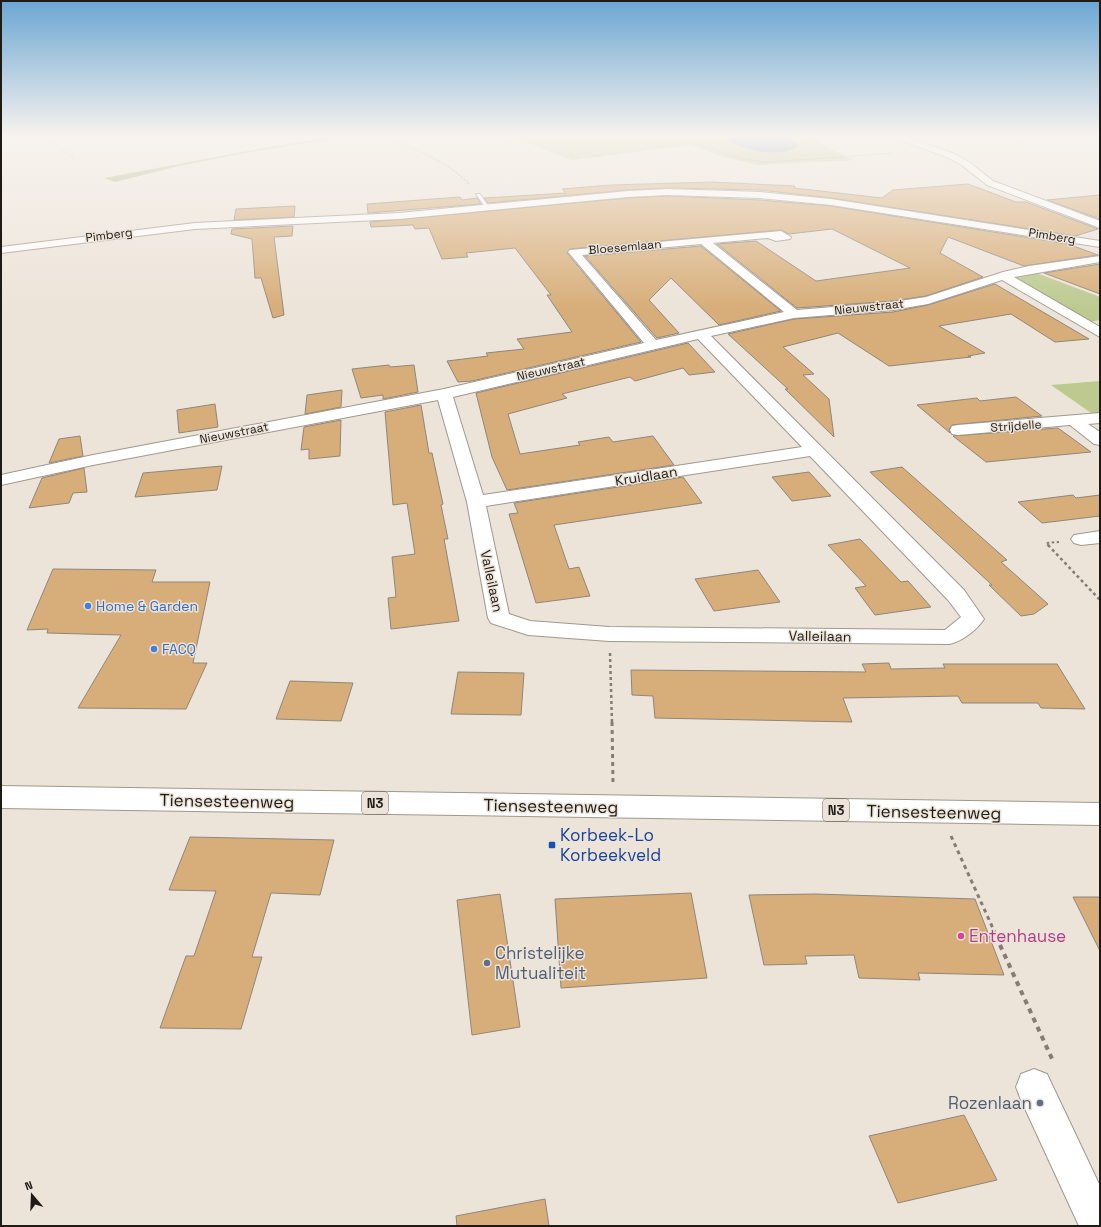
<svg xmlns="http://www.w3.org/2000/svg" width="1101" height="1227" font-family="'Space Grotesk',sans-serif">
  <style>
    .green { fill: #bcca8f }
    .forest { fill: #a3b174 }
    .water { fill: #5190b3 }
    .building { fill: #d7ae79; stroke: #8e867c }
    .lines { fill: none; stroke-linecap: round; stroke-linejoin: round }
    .service-casing { stroke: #a0978d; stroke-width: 2 }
    .minor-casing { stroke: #a0978d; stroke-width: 2 }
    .tertiary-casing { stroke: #a0978d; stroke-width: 2 }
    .primary-casing { stroke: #a0978d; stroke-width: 2 }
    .path-far4 { stroke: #837d75; stroke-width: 1; stroke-dasharray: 1 1; stroke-linecap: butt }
    .path-far3 { stroke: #837d75; stroke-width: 2; stroke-dasharray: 2.5 2.5; stroke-linecap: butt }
    .path-far2 { stroke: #837d75; stroke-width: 2.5; stroke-dasharray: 3 3; stroke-linecap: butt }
    .path-far1 { stroke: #837d75; stroke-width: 3; stroke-dasharray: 4 4; stroke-linecap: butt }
    .path { stroke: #837d75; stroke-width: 4; stroke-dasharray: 5 5; stroke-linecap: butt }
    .service { fill: #fff; fill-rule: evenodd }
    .minor { fill: #fff; fill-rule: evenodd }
    .tertiary { fill: #fff; fill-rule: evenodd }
    .primary { fill: #fff; fill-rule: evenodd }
    .shop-dot { fill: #3f7fe0; stroke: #ede4d9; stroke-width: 1.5 }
    .transit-dot { fill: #1a4fb4; stroke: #ede4d9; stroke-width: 1.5 }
    .hotel-dot { fill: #d1479c; stroke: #ede4d9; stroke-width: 1.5 }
    .service-dot { fill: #5c6f8a; stroke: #ede4d9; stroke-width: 1.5 }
    .labels { text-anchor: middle; stroke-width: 3; stroke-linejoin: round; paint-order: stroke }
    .far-street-label { font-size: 12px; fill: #1e1b17; stroke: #ede4d9 }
    .shield { fill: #ede4d9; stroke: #5c5751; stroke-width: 1 }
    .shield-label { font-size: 13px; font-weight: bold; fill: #1e1b17 }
    .street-label { font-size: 14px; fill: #1e1b17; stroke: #ede4d9 }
    .shop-label { font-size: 14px; fill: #366cbe; stroke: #ede4d9; text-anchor: start }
    .near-street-label { font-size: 17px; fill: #1e1b17; stroke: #ede4d9 }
    .near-transit-label { font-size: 17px; fill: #164399; stroke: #ede4d9; text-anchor: start }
    .near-hotel-label { font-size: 17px; fill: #b23c85; stroke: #ede4d9; text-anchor: start }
    .near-service-label { font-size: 17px; fill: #4e5e75; stroke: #ede4d9; text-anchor: start }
  </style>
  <rect width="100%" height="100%" fill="#ede4d9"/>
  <path class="green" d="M 513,137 L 807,137 L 853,160 L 758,165 L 724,157 L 691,145 L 572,160 Z
    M 1034,272 L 1100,297 L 1100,320 L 1091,322 L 1014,276 Z
    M 1100,381 L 1100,414 L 1094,415 L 1051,385 Z"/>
  <path class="forest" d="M 333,137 L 344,137 L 245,153 L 175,167 L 115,182 L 104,178 L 275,146 Z"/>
  <path class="water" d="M 727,137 C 745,137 786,132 799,145 C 785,160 740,150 726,139 Z"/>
  <path class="building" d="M 712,182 L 795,186 L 794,188 L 882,198 L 893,190 L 968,184 L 1016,202 L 1026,202 L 1098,229 L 1075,236 L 831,198 L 760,190 L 668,188 L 628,190 L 488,203 L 484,198 L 566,193 L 562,189 L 611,185 Z
    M 1100,195 L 1100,219 L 1047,200 Z
    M 668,196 L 760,200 L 831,206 L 1068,244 L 1098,255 L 1024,266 L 948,237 L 940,253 L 983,277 L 926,296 L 893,301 L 797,308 L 717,244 L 756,241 L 816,281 L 910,268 L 832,229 L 789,234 L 781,230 L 570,249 L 567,253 L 641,342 L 472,381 L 458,382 L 447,361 L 488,356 L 486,353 L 524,349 L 517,339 L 572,332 L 547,295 L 551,295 L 515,248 L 466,253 L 468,257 L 442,259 L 429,228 L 415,229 L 413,225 L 371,227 L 370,222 L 628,198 Z
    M 460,197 L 462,200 L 477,198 L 481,204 L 368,213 L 367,204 Z
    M 295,206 L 294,217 L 234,220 L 236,209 Z
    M 293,226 L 292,236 L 274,237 L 284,315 L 273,318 L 261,278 L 255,278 L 252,239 L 231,234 L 232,229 Z
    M 701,246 L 781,311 L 719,325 L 671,278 L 649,300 L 679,333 L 657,338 L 585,256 Z
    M 1100,264 L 1100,294 L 1044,273 Z
    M 995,284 L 1089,339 L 1055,342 L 1011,314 L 939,326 L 985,353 L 968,356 L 971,357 L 889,366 L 838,333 L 783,347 L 814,374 L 803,375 L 829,399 L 834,437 L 785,389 L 788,389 L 728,334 L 794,319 L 893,312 L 928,305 Z
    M 688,343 L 715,372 L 689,375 L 683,368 L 635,381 L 630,377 L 562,394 L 567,398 L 508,414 L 520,454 L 580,445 L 578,442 L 609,437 L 613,442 L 653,436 L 674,465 L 507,490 L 492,457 L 476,393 Z
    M 389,365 L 390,367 L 414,365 L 418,392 L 383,399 L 383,395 L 361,398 L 352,369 Z
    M 342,390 L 341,407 L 305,414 L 307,395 Z
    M 1016,397 L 1042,416 L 952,425 L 949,429 L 950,433 L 917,405 L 977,398 L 980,401 Z
    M 215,404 L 218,427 L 179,433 L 177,410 Z
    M 421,405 L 429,453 L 432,453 L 443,504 L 441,505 L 448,539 L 444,539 L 459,621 L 391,629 L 388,598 L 396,597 L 392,557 L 415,554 L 407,503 L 393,505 L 385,412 Z
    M 341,420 L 340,456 L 309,459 L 309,449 L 301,450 L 304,427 Z
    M 1058,428 L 1091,452 L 986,462 L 953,436 Z
    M 80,436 L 83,456 L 49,463 L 59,439 Z
    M 222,466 L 217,490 L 135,497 L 143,473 Z
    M 902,467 L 1007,560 L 1001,562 L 1048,604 L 1034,614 L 1021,616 L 989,585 L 992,585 L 870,472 Z
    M 84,468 L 87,492 L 73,493 L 69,503 L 29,508 L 42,478 Z
    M 809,472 L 831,496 L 792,501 L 772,477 Z
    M 683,477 L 702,503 L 554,525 L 569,569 L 579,567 L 590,596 L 536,603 L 509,514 L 518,513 L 514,503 Z
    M 1073,495 L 1076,498 L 1100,495 L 1100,516 L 1042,523 L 1018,502 Z
    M 860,539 L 901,582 L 908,581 L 931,607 L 875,615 L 855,588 L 866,586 L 828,545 Z
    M 53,569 L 156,570 L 152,582 L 210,582 L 193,663 L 207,663 L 186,709 L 78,708 L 121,635 L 47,633 L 48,629 L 27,630 Z
    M 758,570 L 780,602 L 714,611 L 695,579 Z
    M 889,663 L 891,669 L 945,668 L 943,664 L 1057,664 L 1085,709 L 1041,708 L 1038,703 L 962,703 L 958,696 L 843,698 L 852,722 L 655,718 L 653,696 L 632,695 L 631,670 L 866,672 L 862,664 Z
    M 458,672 L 524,673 L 521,715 L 451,714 Z
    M 290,681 L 353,683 L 341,721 L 276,719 Z
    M 190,837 L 334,840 L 320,895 L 271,893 L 252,957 L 262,957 L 241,1029 L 160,1028 L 186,956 L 194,956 L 216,891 L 169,890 Z
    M 691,893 L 707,978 L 561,988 L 555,899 Z
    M 500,894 L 520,1027 L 472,1035 L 457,900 Z
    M 816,894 L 975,899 L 1004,975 L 918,973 L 920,980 L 859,978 L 854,955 L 805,956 L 807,964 L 764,965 L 749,895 Z
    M 1073,897 L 1100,897 L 1100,951 Z
    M 964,1115 L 997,1180 L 898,1203 L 869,1136 Z
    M 545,1199 L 549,1226 L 457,1226 L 456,1216 Z"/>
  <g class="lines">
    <g class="service-casing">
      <path id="service" d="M 476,194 L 480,194 L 491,210 L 487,210 Z"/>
    </g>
    <g class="minor-casing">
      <path id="minor" d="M 668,189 L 760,192 L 831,199 L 1100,241 L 1100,247 L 831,205 L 760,198 L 668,195 L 628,197 L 399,219 L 195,229 L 1,253 L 1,247 L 195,223 L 399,213 L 628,191 Z
        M 781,231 L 791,237 L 790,239 L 776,241 L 768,238 L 713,243 L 797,310 L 893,302 L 926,297 L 1003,272 L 1029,266 L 1100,256 L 1100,262 L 1014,277 L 1100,327 L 1100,337 L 1002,280 L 928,304 L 893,310 L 794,318 L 711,336 L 964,590 L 984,619 C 977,630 962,641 950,644 L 609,641 L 528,635 L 491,623 L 488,618 L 467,502 L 438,400 L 93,465 L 1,485 L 1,475 L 93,455 L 444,389 L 644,343 L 570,254 L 568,252 L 570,250 ZM 701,244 L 784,312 L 656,340 L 582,255 ZM 698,339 L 802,447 L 483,495 L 453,397 ZM 810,456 L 948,600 L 961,617 L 945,630 L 609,627 L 530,621 L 509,614 L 486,506 Z
        M 1100,413 L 1100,423 L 1088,424 L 1100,432 L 1100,445 L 1094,444 L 1070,425 L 958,435 L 952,434 L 950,430 L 952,426 L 958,425 Z
        M 1100,531 L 1100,543 L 1081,545 L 1074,543 L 1071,539 L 1074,535 Z
        M 1034,1069 L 1047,1074 L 1100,1186 L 1100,1226 L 1079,1226 L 1021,1100 L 1016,1087 L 1021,1074 Z"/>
    </g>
    <g class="tertiary-casing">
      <path id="tertiary" d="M 892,137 L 905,137 L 955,154 L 969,162 L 993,181 L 1100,221 L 1100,228 L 987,185 L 963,166 L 949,158 Z"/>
    </g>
    <g class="primary-casing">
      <path id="primary" d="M 1,786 L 1100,803 L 1100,825 L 1,808 Z"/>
    </g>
    <path class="path-far4" d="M 44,137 L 74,158
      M 385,137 C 415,150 446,160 469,184
      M 674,137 L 743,159 L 769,162 L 894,153"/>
    <path class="path-far3" d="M 1049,546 L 1046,543 L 1059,542"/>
    <path class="path-far2" d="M 1048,545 L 1100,600
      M 610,653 L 612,723"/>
    <path class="path-far1" d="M 612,722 L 613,782
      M 951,836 L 1001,946"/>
    <path class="path" d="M 1000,945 L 1053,1061"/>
    <use href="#service" class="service"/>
    <use href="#minor" class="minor"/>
    <use href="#tertiary" class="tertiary"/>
    <use href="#primary" class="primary"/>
  </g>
  <linearGradient id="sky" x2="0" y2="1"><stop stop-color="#6ba6d3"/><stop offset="0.44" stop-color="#f7f3ee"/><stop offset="1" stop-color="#f7f3ee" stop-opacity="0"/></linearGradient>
  <rect width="1101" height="309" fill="url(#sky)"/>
  <g class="shop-dot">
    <circle cx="88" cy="606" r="4"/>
    <circle cx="154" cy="649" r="4"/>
  </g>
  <rect class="transit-dot" x="548" y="841" width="8" height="8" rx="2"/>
  <circle class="hotel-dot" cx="961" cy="936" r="4"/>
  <g class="service-dot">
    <circle cx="487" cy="963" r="4"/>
    <circle cx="1040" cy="1103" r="4"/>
  </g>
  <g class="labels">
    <g class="far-street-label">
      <text transform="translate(109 235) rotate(-7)" y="4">Pimberg</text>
      <text transform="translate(1052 236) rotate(9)" y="4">Pimberg</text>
      <text transform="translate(625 247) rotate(-5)" y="4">Bloesemlaan</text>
      <text transform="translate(869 307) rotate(-6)" y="4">Nieuwstraat</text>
      <text transform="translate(551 369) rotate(-13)" y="4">Nieuwstraat</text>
      <text transform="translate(1016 426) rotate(-4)" y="4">Strijdelle</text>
      <text transform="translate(234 433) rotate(-11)" y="4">Nieuwstraat</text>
    </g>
    <g class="shield">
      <rect x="362" y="792" width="26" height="22" rx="3"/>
      <rect x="823" y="799" width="26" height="22" rx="3"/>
    </g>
    <g class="shield-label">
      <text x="375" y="808">N3</text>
      <text x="836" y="815">N3</text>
    </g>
    <g class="street-label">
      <text transform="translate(646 476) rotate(-9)" y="5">Kruidlaan</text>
      <text transform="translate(492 581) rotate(78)" y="5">Valleilaan</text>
      <text transform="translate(820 636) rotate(1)" y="5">Valleilaan</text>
    </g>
    <g class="shop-label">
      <text x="96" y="611">Home &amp; Garden</text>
      <text x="162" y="654">FACQ</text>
    </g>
    <g class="near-street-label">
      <text transform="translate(227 801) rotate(1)" y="6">Tiensesteenweg</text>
      <text transform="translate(551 806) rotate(1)" y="6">Tiensesteenweg</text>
      <text transform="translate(934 812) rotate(1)" y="6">Tiensesteenweg</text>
    </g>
    <g class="near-transit-label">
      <text x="560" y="841">Korbeek-Lo<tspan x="560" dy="20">Korbeekveld</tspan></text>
    </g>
    <g class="near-hotel-label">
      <text x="969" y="942">Entenhause</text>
    </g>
    <g class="near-service-label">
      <text x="495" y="959">Christelijke<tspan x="495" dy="20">Mutualiteit</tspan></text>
      <text x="1032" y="1109" text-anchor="end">Rozenlaan</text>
    </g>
  </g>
  <rect width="1101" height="1227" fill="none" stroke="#1e1b17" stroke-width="4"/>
  <g transform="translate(32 1195) rotate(341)" stroke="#ede4d9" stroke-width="3" paint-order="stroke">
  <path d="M0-3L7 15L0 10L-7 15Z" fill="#1e1b17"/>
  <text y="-6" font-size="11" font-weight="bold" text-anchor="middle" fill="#1e1b17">N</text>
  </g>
</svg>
